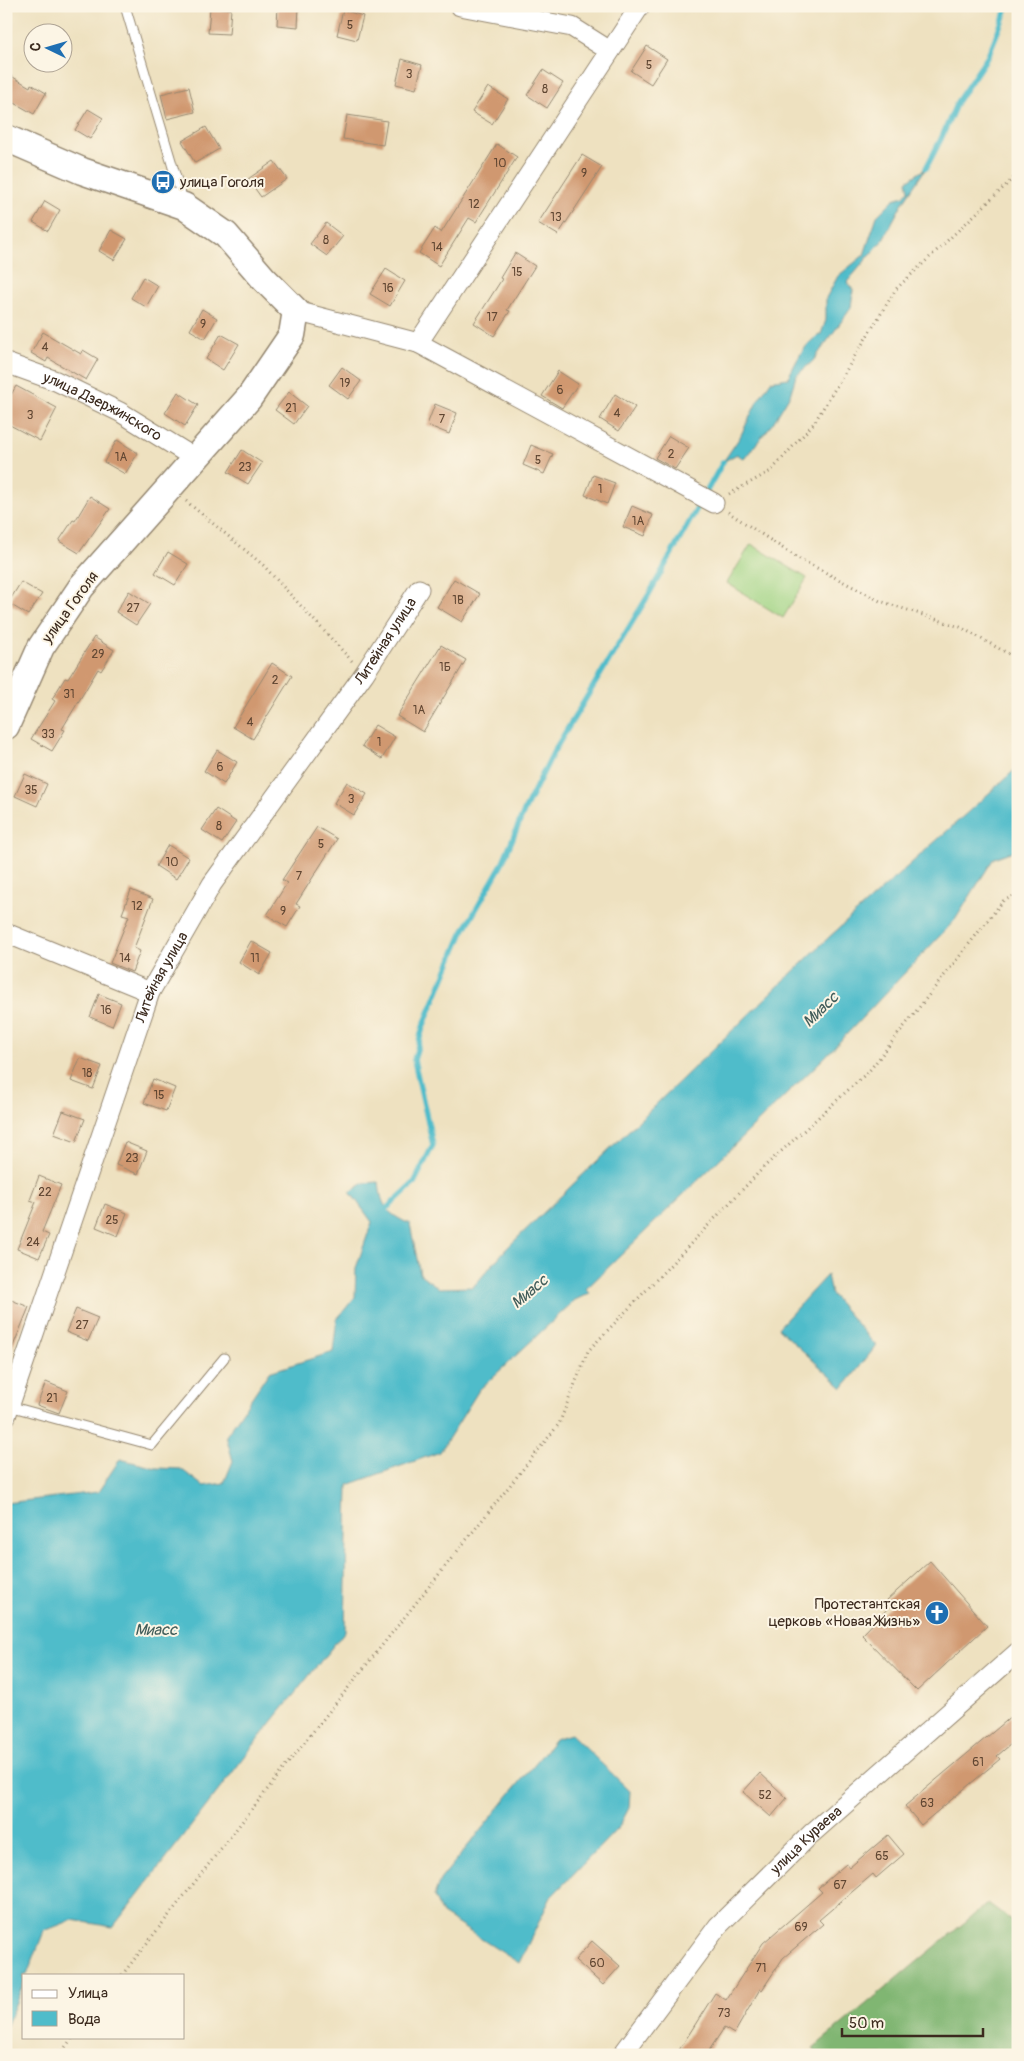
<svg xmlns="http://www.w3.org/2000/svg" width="1024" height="2061" font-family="Pangolin,sans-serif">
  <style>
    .green { fill: #a0d484; stroke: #6e7f51 }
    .forest { fill: #80b672; stroke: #5e7048 }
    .water { fill: #4fbcca; stroke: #457374 }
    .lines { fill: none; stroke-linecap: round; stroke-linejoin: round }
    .stream { stroke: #4fbcca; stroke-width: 5.5 }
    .building { fill: #d0986f }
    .lane-casing { stroke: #94866f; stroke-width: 11 }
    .street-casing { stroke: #94866f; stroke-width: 21 }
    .secondary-casing { stroke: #94866f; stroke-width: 29 }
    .path { stroke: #94866f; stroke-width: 3; stroke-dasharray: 1 4; stroke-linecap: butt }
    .lane { stroke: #fff; stroke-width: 9 }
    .street { stroke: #fff; stroke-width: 19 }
    .secondary { stroke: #fff; stroke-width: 26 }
    .labels { text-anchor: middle; stroke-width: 4; stroke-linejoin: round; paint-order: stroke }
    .number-label { font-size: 12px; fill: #604632 }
    .poi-label { font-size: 15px; fill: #3b2a1e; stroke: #fcf5e5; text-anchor: start }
    .street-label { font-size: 15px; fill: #3b2a1e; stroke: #fcf5e5 }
    .water-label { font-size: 16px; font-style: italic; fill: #425d5a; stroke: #fcf5e5 }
  </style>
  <rect width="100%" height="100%" fill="#fcf5e5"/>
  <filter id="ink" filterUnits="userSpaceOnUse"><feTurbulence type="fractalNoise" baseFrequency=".02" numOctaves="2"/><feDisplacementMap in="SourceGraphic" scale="10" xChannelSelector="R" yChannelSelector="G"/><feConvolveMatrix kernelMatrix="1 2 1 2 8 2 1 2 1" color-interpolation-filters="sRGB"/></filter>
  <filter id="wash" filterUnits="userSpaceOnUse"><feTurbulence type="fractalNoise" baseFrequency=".0096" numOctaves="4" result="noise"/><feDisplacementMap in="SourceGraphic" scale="20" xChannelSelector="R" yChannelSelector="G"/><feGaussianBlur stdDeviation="1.12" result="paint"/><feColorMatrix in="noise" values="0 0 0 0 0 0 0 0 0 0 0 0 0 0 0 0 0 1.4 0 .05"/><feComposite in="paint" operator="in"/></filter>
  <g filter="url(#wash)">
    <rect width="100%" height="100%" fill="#eee1c0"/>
    <path class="green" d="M 751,544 L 807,578 L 783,618 L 727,583 Z"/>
    <path class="forest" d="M 988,1903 L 1018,1925 L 1018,2055 L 1008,2055 L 997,2051 L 993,2055 L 817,2055 L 813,2048 Z"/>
    <path class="water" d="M 926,168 L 902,204 L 882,241 L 847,282 L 853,290 L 851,308 L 813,361 L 796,376 L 790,395 L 773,423 L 744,459 L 737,454 L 723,462 L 740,437 L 758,400 L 771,381 L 788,378 C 796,362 804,343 821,334 L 826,320 L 826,298 L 838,276 L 864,255 L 877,216 L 894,199 L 904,196 L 909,190 L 907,181 Z
      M 1018,767 L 1018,849 L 994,858 L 955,920 L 825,1057 L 586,1289 L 590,1293 L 575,1300 L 479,1390 L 440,1452 L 348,1485 L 345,1631 L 256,1742 L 113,1927 L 72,1920 L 44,1931 L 27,1975 L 24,1975 L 24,1982 L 6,2027 L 6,1503 L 98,1492 L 120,1459 L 156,1468 L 181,1469 L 203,1486 L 224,1483 L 233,1461 L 226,1436 L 269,1372 L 333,1352 L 337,1319 L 355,1297 L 356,1268 L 372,1222 L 350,1192 L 364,1183 L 379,1182 C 381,1206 387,1214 410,1224 L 420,1274 L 439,1288 L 473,1287 L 506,1249 L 827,939 Z
      M 827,1275 L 831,1294 L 876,1346 L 843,1388 L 778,1328 Z
      M 571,1734 L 630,1791 L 629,1808 L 619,1827 L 551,1897 L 519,1963 L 442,1914 L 434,1896 L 440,1880 L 555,1739 Z"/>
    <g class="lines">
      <path class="stream" d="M 926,168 L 941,139 L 957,102 L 988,56 L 1008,6
        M 387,1208 L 414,1183 L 433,1145 L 414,1060 L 423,1027 L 462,934 L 502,864 L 525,809 L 554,751 L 648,596 L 723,462"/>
    </g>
    <g id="blocks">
      <path class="building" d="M 278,6 L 299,6 L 298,27 L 277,25 Z
        M 210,7 L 231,9 L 229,34 L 208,33 Z
        M 343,10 L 363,16 L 357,40 L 337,35 Z
        M 647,46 L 667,59 L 651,84 L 631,71 Z
        M 402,59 L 422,65 L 416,89 L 396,84 Z
        M 543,70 L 563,83 L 547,108 L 527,95 Z
        M 6,73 L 30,87 L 31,84 L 46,93 L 34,114 L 6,98 Z
        M 189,87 L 195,112 L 167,119 L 161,94 Z
        M 488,87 L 508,99 L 492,124 L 472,112 Z
        M 88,109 L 103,118 L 90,139 L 75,130 Z
        M 347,115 L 387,121 L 383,145 L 343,139 Z
        M 206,127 L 219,149 L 195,163 L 182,141 Z
        M 497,144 L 517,157 L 476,222 L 469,218 L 439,266 L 419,253 L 435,228 L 441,233 Z
        M 582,155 L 602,167 L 558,235 L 538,223 Z
        M 274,161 L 287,179 L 261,197 L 248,179 Z
        M 45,201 L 60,210 L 48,231 L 33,222 Z
        M 326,223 L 343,236 L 327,256 L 310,244 Z
        M 111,230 L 127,239 L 114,260 L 99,251 Z
        M 515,253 L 535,266 L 507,310 L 510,311 L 494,336 L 474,323 L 502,279 L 500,278 Z
        M 386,269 L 405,281 L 390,306 L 370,294 Z
        M 143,277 L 158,286 L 146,307 L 131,298 Z
        M 202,309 L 217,318 L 205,339 L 190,330 Z
        M 43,332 L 81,354 L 83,350 L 98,359 L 86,380 L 48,358 L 46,362 L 31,353 Z
        M 221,334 L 239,344 L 223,370 L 206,359 Z
        M 342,367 L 361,381 L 348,399 L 329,385 Z
        M 558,371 L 578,384 L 562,408 L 542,396 Z
        M 16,386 L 57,408 L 40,441 L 6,423 L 6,404 Z
        M 178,392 L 198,405 L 185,426 L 165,413 Z
        M 289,392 L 307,406 L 294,424 L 275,410 Z
        M 615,394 L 635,407 L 619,431 L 600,419 Z
        M 435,404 L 457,413 L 449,434 L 427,425 Z
        M 669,436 L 689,448 L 675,469 L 655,458 Z
        M 117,440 L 138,453 L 125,474 L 104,462 Z
        M 531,445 L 553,454 L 544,474 L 523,465 Z
        M 242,450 L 262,463 L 248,484 L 228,472 Z
        M 593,475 L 615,483 L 607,504 L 585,495 Z
        M 90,496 L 110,509 L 79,553 L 59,541 L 73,520 L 75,521 Z
        M 632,506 L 653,515 L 645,536 L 623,527 Z
        M 168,552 L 188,564 L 175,585 L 155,573 Z
        M 454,579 L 480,594 L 462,622 L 437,607 Z
        M 21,582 L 42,594 L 28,615 L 8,603 Z
        M 129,591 L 150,604 L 136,625 L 116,612 Z
        M 94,637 L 114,650 L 101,671 L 98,669 L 62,729 L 65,730 L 52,751 L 31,739 L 55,701 L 52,699 L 65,678 L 68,679 Z
        M 441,645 L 466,660 L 423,732 L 397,716 Z
        M 272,663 L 292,676 L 253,739 L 233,727 Z
        M 375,725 L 395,737 L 382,759 L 362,746 Z
        M 217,750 L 237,762 L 224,784 L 204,771 Z
        M 25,774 L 47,784 L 37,806 L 15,796 Z
        M 347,782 L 367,794 L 354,815 L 334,803 Z
        M 216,809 L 236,822 L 222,843 L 202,830 Z
        M 317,827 L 337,839 L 296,904 L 300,906 L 287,927 L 267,915 L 287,883 L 282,880 Z
        M 168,845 L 189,858 L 176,879 L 156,866 Z
        M 131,890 L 153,899 L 134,948 L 140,951 L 132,972 L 110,963 L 129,916 L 122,914 Z
        M 251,941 L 272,953 L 259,975 L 239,962 Z
        M 99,994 L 121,1003 L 112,1026 L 90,1017 Z
        M 80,1058 L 102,1066 L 93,1089 L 71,1081 Z
        M 153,1079 L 175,1088 L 166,1111 L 144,1103 Z
        M 63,1111 L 85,1119 L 76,1142 L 54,1134 Z
        M 125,1142 L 147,1151 L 138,1174 L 116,1165 Z
        M 39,1176 L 61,1185 L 42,1232 L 49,1235 L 39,1258 L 17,1249 L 36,1202 L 30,1200 Z
        M 105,1204 L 127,1213 L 118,1236 L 96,1227 Z
        M 6,1298 L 29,1307 L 7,1361 L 6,1361 Z
        M 76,1309 L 98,1318 L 88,1341 L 66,1332 Z
        M 46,1382 L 68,1391 L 59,1413 L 37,1405 Z
        M 930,1561 L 987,1626 L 917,1691 L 862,1635 L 891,1605 L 887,1600 Z
        M 1018,1711 L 1018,1738 L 997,1756 L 1000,1759 L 921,1825 L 905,1806 Z
        M 760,1773 L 787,1798 L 771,1817 L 743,1792 Z
        M 888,1835 L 904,1854 L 876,1878 L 873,1874 L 819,1920 L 823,1924 L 783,1958 L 762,1990 L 760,1989 L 734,2034 L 724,2028 L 706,2055 L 676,2055 L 715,1993 L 726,2000 L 763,1943 L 822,1892 L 818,1888 L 846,1864 L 850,1867 Z
        M 592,1941 L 620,1966 L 603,1985 L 575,1960 Z"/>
    </g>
  </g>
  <g filter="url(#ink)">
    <use href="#blocks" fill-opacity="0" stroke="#94866f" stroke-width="1"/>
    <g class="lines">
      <g class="lane-casing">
        <path id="lane" d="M 125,6 L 183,201
          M 9,1406 L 152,1445 L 224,1358"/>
      </g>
      <g class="street-casing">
        <g id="street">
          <path d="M 460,6 L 572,27 L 610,51"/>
          <path d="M 640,6 L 418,343 L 714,503"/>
          <path d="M 296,311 L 418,343"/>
          <path id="s1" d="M 6,363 L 56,381 L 120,412 L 196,459"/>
          <path d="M 6,933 L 150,992"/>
          <path id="s2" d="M 6,1416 L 150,992 L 212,884 L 364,674 L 419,589"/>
          <path id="s3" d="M 622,2055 L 718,1926 L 811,1834 L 1018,1652"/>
        </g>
      </g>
      <g class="secondary-casing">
        <path id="secondary" d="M 6,138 L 82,171 L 184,206 L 226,235 L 264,279 L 296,311 L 292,335 L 249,398 L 82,586 L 41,647 L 6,726"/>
      </g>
      <path class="path" d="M 729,494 L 771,471 L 814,423 L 896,289 L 1018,174
        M 186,501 L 263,565 L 352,661
        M 728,512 L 796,557 L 880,601 L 960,627 L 1018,659
        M 122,1975 L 292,1758 L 559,1424 L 588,1351 L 764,1167 L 869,1071 L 1003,901 L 1018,894
        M 59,2055 L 73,2037"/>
      <use href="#lane" class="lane"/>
      <use href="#street" class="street"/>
      <use href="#secondary" class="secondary"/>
    </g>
  </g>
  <defs>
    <g id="bus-disc" transform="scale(1.25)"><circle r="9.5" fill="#1f6fb2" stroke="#fcf5e5"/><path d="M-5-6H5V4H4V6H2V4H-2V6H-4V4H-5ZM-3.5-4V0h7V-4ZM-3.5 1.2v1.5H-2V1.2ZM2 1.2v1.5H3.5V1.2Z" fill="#fff"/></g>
    <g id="church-disc" transform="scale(1.25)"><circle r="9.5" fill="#1f6fb2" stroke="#fcf5e5"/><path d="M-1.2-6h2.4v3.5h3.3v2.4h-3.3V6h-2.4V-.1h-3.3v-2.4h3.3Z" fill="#fff"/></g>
  </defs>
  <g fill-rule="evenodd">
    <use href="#bus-disc" x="163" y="182"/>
    <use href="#church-disc" x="937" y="1613"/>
  </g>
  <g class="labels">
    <g class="number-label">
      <text x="350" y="29">5</text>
      <text x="649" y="69">5</text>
      <text x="409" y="78">3</text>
      <text x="545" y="93">8</text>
      <text x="500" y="167">10</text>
      <text x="584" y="177">9</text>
      <text x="474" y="208">12</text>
      <text x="556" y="221">13</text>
      <text x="326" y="244">8</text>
      <text x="437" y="251">14</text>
      <text x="517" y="276">15</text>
      <text x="388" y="292">16</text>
      <text x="492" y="321">17</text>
      <text x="203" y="328">9</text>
      <text x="45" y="351">4</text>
      <text x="345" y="387">19</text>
      <text x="560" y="394">6</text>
      <text x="291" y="412">21</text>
      <text x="617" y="417">4</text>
      <text x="30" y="419">3</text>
      <text x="442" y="423">7</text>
      <text x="671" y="458">2</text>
      <text x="121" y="461">1А</text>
      <text x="538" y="464">5</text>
      <text x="245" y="471">23</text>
      <text x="600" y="493">1</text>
      <text x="638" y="525">1А</text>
      <text x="458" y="604">1В</text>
      <text x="133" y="612">27</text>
      <text x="98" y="658">29</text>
      <text x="445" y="671">1Б</text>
      <text x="275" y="684">2</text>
      <text x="69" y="698">31</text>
      <text x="419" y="714">1А</text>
      <text x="250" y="726">4</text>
      <text x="48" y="738">33</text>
      <text x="379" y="746">1</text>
      <text x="220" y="771">6</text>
      <text x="31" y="794">35</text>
      <text x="351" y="803">3</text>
      <text x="219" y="830">8</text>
      <text x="321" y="848">5</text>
      <text x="172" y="866">10</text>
      <text x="299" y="880">7</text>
      <text x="137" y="910">12</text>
      <text x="283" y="915">9</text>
      <text x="125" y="962">14</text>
      <text x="255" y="962">11</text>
      <text x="106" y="1014">16</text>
      <text x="87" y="1077">18</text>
      <text x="159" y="1099">15</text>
      <text x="132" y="1162">23</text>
      <text x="45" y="1196">22</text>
      <text x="112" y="1224">25</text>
      <text x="33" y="1246">24</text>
      <text x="82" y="1329">27</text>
      <text x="52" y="1402">21</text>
      <text x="978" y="1766">61</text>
      <text x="765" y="1799">52</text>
      <text x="927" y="1807">63</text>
      <text x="882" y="1860">65</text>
      <text x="840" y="1889">67</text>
      <text x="801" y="1931">69</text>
      <text x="597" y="1967">60</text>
      <text x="761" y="1972">71</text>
      <text x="724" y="2017">73</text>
    </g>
    <g class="poi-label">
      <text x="180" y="187">улица Гоголя</text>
      <text x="920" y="1609" text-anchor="end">Протестантская<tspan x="920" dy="17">церковь «Новая Жизнь»</tspan></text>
    </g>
    <g class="street-label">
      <text dy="5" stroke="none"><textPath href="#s1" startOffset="106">улица Дзержинского</textPath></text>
      <text transform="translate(70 607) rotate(-54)" y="5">улица Гоголя</text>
      <text dy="5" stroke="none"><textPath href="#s2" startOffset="871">Литейная улица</textPath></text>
      <text dy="5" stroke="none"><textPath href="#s2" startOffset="466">Литейная улица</textPath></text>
      <text dy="5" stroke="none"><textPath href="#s3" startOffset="284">улица Кураева</textPath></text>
    </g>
    <g class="water-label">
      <text transform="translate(820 1009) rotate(-44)" y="6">Миасс</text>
      <text transform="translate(529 1291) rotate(-40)" y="6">Миасс</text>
      <text x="156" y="1635">Миасс</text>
    </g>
  </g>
  <rect width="1024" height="2061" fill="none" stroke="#fcf5e5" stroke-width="25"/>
  <rect x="22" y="1974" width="162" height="65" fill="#fcf5e5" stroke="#afa495"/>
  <rect x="32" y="1990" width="25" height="8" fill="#ffffff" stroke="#afa495"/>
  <text x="68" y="1998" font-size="15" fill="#3b2a1e">Улица</text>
  <rect x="32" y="2011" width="25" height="15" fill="#4fbcca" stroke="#afa495"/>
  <text x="68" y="2024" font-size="15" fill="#3b2a1e">Вода</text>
  <g transform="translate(48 48) rotate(275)"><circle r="24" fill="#fcf5e5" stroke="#afa495"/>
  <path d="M0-4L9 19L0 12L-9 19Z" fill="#1f6fb2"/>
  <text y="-8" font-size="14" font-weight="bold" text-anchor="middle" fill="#3b2a1e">С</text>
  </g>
  <path d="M842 2028v8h141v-8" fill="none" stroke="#3b2a1e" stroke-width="2.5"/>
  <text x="849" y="2028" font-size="15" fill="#3b2a1e" stroke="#fcf5e5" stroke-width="4" paint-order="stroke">50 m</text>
</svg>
